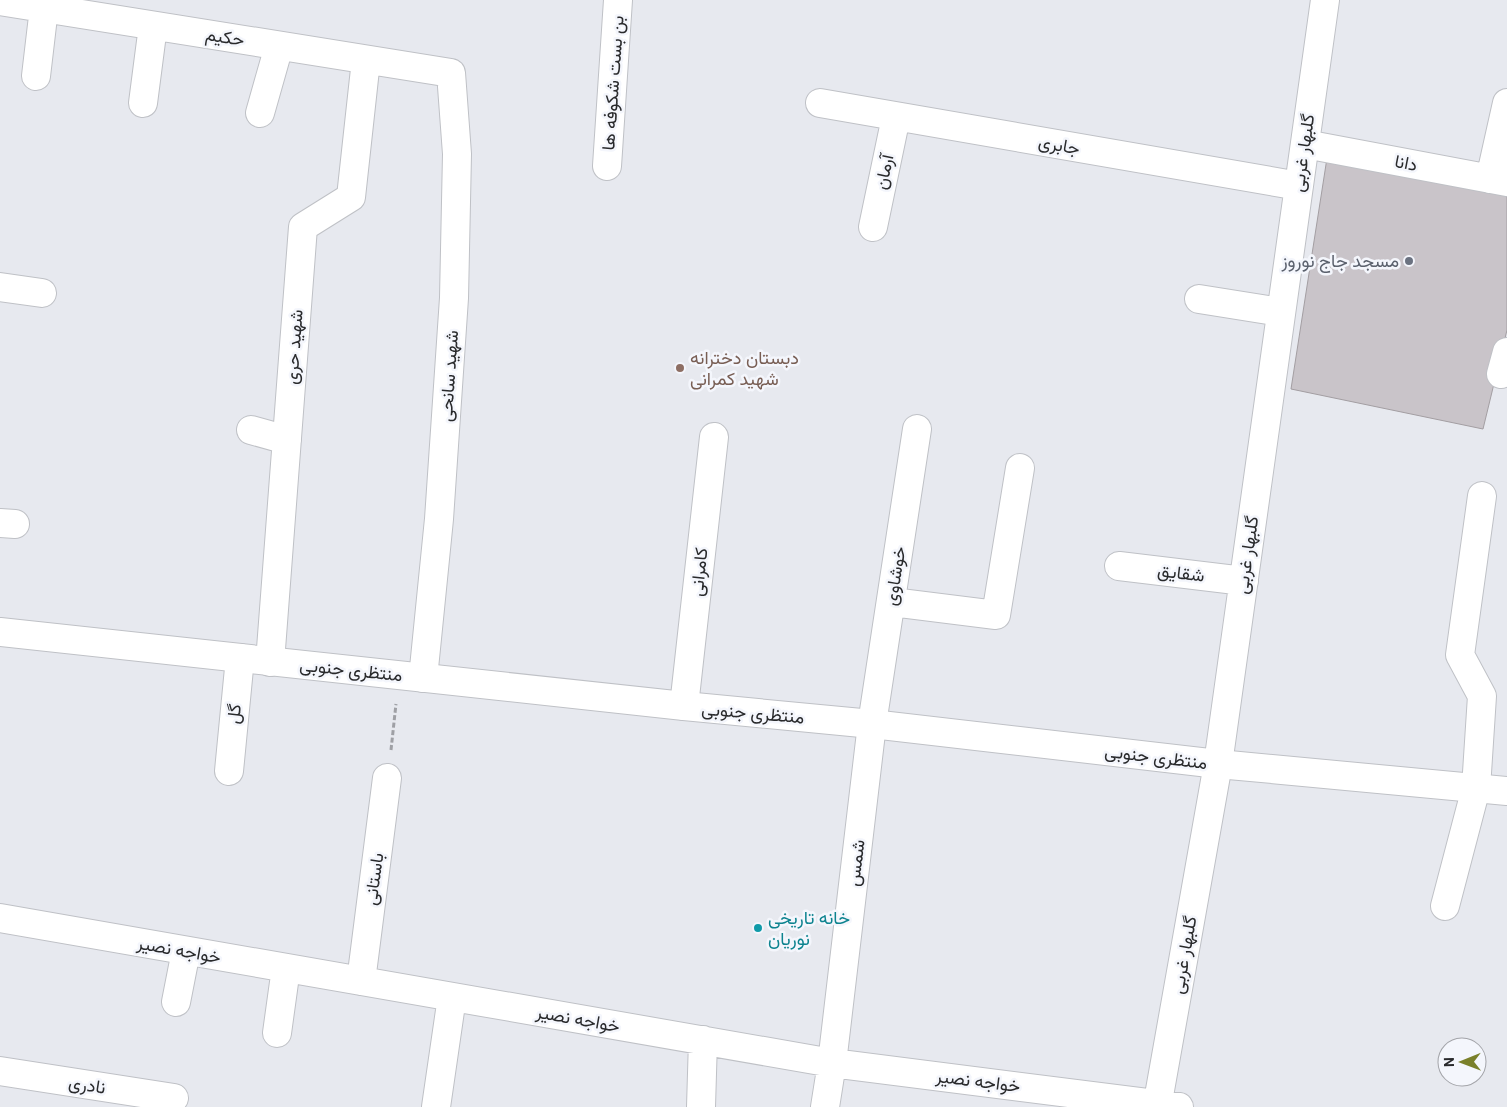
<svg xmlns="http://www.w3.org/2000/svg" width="1507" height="1107" font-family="Roboto,Vazirmatn,sans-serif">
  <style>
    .building { fill: #c9c4c9; stroke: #a39ea2 }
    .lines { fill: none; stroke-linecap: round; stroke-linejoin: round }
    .minor-casing { stroke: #bfc1c6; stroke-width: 30 }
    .major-casing { stroke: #bfc1c6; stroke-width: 30 }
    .path { stroke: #9fa0a5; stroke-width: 3; stroke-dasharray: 5 2.5; stroke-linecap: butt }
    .minor { stroke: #fff; stroke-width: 28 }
    .major { stroke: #fff; stroke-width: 28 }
    .worship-dot { fill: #6b7280; stroke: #f4f6fc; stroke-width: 2 }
    .education-dot { fill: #8d6e63; stroke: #f4f6fc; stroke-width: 2 }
    .culture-dot { fill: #0f9aa8; stroke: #f4f6fc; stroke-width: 2 }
    .labels { text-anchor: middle; stroke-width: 5; stroke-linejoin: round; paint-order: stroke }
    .street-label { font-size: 18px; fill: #292a2c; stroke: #f4f6fc }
    .worship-label { font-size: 18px; fill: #5b616d; stroke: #f4f6fc; text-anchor: end }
    .education-label { font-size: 18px; fill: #785e54; stroke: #f4f6fc; text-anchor: start }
    .culture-label { font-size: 18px; fill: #0d838f; stroke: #f4f6fc; text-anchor: start }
  </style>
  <rect width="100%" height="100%" fill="#e7e9ef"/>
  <path class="building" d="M 1327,158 L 1507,193 L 1507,330 L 1483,429 L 1291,389 Z"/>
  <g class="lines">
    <g class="minor-casing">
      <path id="minor" d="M 0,1 L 451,73 L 457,154 L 454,298 L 439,519 L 423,678
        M 36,76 L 44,8
        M 143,103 L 153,26
        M 820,103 L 1299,186
        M 260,113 L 279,46
        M 1305,144 L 1507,182
        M 607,166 L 618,0
        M 1490,179 L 1507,103
        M 873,227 L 896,117
        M 0,287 L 42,293
        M 1199,299 L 1281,312
        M 1501,374 L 1507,352
        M 251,430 L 287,440
        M 0,523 L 15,524
        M 1119,566 L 1244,581
        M 892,602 L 996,615 L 1020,468
        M 270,662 L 303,227 L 351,197 L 366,60
        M 684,706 L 714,437
        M 229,771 L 240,658
        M 1445,906 L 1476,788 L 1482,696 L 1460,655 L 1482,496
        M 0,918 L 832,1063 L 1179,1107
        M 361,981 L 387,778
        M 176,1002 L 186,951
        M 277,1033 L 286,968
        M 0,1071 L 174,1098
        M 436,1107 L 452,997
        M 701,1107 L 703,1040
        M 825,1107 L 832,1063 L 872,724 L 917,429
        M 1157,1107 L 1218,764 L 1325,0"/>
    </g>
    <g class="major-casing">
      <path id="major" d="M 0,632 L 684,706 L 872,724 L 1218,764 L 1507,791"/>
    </g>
    <path class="path" d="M 391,750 L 396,704"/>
    <use href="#minor" class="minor"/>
    <use href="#major" class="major"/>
  </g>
  <circle class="worship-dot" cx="1409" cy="261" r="5"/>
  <circle class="education-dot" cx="680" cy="368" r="5"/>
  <circle class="culture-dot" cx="758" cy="928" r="5"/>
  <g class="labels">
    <g class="street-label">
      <text transform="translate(225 37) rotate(9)" y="6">حکیم</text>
      <text transform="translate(613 83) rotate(-86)" y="6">بن بست شکوفه ها</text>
      <text transform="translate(1059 145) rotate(10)" y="6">جابری</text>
      <text transform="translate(1303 153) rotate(-82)" y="6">گلبهار غربی</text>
      <text transform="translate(1406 163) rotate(11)" y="6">دانا</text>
      <text transform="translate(884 172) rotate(-78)" y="6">آرمان</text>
      <text transform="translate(294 347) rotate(-86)" y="6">شهید حری</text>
      <text transform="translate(449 376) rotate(-86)" y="6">شهید سانحی</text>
      <text transform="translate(1247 555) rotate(-82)" y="6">گلبهار غربی</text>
      <text transform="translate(699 572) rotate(-84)" y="6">کامرانی</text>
      <text transform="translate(1181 573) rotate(7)" y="6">شقایق</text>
      <text transform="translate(895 576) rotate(-81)" y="6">خوشاوی</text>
      <text transform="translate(351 670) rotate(6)" y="6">منتظری جنوبی</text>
      <text transform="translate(753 713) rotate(5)" y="6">منتظری جنوبی</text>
      <text transform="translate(234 714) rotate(-84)" y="6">گل</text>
      <text transform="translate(1156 757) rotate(7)" y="6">منتظری جنوبی</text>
      <text transform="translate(856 863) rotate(-83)" y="6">شمس</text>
      <text transform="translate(374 879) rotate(-82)" y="6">باستانی</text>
      <text transform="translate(179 950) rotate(10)" y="6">خواجه نصیر</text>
      <text transform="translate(1184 955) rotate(-80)" y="6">گلبهار غربی</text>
      <text transform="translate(578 1019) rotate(10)" y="6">خواجه نصیر</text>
      <text transform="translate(978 1081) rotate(7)" y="6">خواجه نصیر</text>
      <text transform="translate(87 1085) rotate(9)" y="6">نادری</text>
    </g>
    <g class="worship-label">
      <text x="1399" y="267">مسجد جاج نوروز</text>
    </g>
    <g class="education-label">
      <text x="690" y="364">دبستان دخترانه<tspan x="690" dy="21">شهید کمرانی</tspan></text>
    </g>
    <g class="culture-label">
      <text x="768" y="924">خانه تاریخی<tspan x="768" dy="21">نوریان</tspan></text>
    </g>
  </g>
  <g transform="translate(1462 1062) rotate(269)"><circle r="24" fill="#f4f6fc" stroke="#a3a4a9"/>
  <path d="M0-4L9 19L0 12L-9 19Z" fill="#7a802a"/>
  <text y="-8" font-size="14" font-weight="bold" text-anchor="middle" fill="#292a2c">N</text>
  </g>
</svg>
